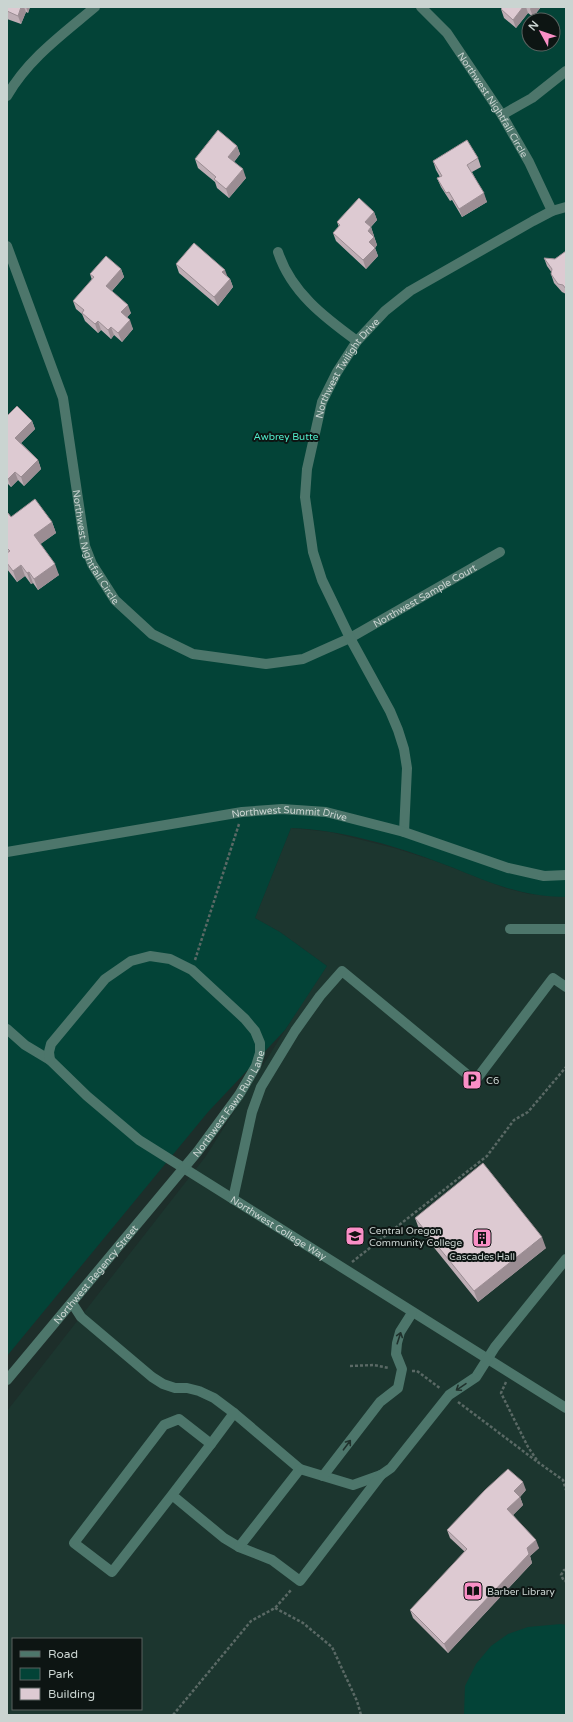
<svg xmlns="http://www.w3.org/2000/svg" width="573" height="1722" font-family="'Varela Round',sans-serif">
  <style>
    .built { fill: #1c362f; fill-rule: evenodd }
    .green { fill: #034337; fill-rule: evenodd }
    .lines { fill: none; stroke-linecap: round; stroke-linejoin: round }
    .path { stroke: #5a6965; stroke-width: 2.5; stroke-dasharray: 3 2; stroke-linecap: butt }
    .minor { stroke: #4d766b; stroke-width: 10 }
    .wall { fill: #beaeb5 }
    .shaded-wall { fill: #9b8d93 }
    .building { fill: #ddcad2; stroke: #9b8d93 }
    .oneway { stroke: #20322d }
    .labels { text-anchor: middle; stroke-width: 4; stroke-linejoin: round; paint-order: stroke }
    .street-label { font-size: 10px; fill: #cad4d1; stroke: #0d1513 }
    .park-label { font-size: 10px; fill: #52edcc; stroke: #0d1513 }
    .poi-label { font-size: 10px; fill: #cad4d1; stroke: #0d1513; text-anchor: start }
  </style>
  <rect width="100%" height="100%" fill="#1d2e2a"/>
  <path class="built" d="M 291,828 L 330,832 L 394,848 L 435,861 L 505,888 L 529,894 L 566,897 L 566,1715 L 7,1715 L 7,1411 L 206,1156 L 304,1000 L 327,966 L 280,932 L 255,918 ZM 13,1639 L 141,1639 L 141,1709 L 13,1709 Z"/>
  <path class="green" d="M 7,7 L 566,7 L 566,897 C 514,897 482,878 435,861 C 390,844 339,830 291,828 L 255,918 L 280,932 L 327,966 L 285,1030 L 208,1112 L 7,1356 ZM 529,20 L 553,20 L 553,44 L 529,44 Z
    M 561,1624 L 566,1625 L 566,1715 L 464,1715 L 465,1686 L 476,1664 L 491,1646 L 508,1634 L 528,1627 Z"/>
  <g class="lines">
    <path class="path" d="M 195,960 L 239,824
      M 352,1262 L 487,1156 L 514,1120 L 528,1112 L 566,1067
      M 350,1366 L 374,1365 L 389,1368
      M 412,1371 L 417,1371 L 441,1389
      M 506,1382 L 501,1393 L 528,1447 L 539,1463 L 563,1480 L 566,1490
      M 458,1402 L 539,1463
      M 566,1570 L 564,1570 L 561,1575 L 564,1581 L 566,1581
      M 275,1608 L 303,1623 L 332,1647 L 357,1701 L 361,1715
      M 173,1715 L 251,1621 L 275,1608 L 292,1589"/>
    <g class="minor">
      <path id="s1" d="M 421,7 L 447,33 L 502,115 L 529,162 L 552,211"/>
      <path d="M 7,96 C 28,59 63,34 95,7"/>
      <path d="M 502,115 L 532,98 L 566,71"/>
      <path id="s2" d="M 7,246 L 63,398 L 85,546 L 92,564 L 115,600 L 152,634 L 193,654 L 266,664 L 303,659 L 350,638 L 500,552"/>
      <path d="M 278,252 C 291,292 324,317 357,341"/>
      <path id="s3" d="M 404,832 L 407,768 L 404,749 L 398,730 L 390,711 L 350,638 L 322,580 L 313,552 L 305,497 L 307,469 L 322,402 L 337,372 L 357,341 L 385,311 L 410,291 L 533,221 L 552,211 L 566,207"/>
      <path id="s4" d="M 7,852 L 242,812 L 282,809 L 326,812 L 404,832 L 508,868 L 544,876 L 566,875"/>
      <path d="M 510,929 L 566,929"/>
      <path id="s5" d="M 7,1029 L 25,1045 L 50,1060 L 87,1096 L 139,1140 L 566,1408"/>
      <path d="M 233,1199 L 252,1112 L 261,1087 L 295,1031 L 320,996 L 342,971 L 475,1081 L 553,978 L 566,987"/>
      <path d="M 72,1303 L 81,1317 L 152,1377 L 163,1384 L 175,1388 L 187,1388 L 199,1391 L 214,1398 L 234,1413 L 300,1469 L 353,1485 L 381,1475 L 391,1468 L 449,1395 L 476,1377 L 495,1347 L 566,1259"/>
      <path id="s6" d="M 7,1380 L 198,1151 L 239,1095 L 256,1066 L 260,1053 L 260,1043 L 255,1031 L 245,1019 L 192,970 L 170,959 L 150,956 L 131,961 L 105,979 L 51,1044 L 49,1052 L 50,1060"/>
      <path d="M 211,1444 L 234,1413"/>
      <path d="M 323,1476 L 380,1402 L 398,1388 L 402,1369 L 396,1354 L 397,1343 L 400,1332 L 412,1313"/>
      <path d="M 172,1495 L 211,1444 L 179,1419 L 164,1425 L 74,1543 L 112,1572 L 172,1495 L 224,1538 L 239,1547 L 272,1560 L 300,1581 L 381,1475"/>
      <path d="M 239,1547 L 300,1469"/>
    </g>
  </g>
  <path class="wall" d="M 7,7 L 30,7 L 28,13 L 26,12 L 21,24 L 7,19 Z
    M 503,7 L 541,7 L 533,17 L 528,13 L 516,28 L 504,18 L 501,9 Z
    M 237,146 L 240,154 L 234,162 L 246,178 L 229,198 L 217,188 L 215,182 L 198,168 L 195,159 Z
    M 478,158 L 481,167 L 472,172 L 487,202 L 462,217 L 452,200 L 450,201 L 441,187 L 437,178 L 440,177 L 436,170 L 433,161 Z
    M 374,212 L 377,220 L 371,227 L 377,245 L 375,248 L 378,256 L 366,269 L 336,241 L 333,233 L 339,227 L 337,222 Z
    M 566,251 L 566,294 L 562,292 L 554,283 L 551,274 L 552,273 L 547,266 L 544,258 L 555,259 Z
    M 176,264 L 227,276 L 230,279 L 233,287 L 218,306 L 179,273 Z
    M 121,269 L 124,277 L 112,291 L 131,313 L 127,317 L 133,329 L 122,342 L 114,335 L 111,339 L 101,330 L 98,333 L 85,321 L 82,314 L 76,309 L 73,301 L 92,280 L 90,274 Z
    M 7,416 L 32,421 L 35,429 L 21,443 L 38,460 L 41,469 L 24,486 L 18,480 L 11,487 L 7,483 Z
    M 7,514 L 11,517 L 52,522 L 56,533 L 40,544 L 59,575 L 38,590 L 33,583 L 31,584 L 25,576 L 17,582 L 7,569 Z
    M 415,1218 L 546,1248 L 478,1302 L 419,1229 Z
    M 526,1490 L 520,1497 L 523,1505 L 513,1515 L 539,1548 L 530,1556 L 532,1563 L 448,1653 L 413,1618 L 410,1610 L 465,1552 L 450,1538 L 447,1530 Z"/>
  <path class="shaded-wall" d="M 21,7 L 24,7 L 26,12 L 21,24 L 18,16 Z
    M 26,7 L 30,7 L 28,13 Z
    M 523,7 L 526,7 L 528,13 L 516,28 L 513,20 Z
    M 531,7 L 541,7 L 533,17 L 530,9 Z
    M 237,146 L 240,154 L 231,166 L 228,157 Z
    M 243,169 L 246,178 L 229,198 L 226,189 Z
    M 484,193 L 487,202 L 462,217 L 459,209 Z
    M 374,212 L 377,220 L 368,230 L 365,222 Z
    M 371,227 L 374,236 L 371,240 L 368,231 Z
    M 374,237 L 377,245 L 375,248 L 378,256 L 366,269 L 363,260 L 369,242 Z
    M 121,269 L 124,277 L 109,294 L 106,286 Z
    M 225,270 L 228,278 L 222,272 Z
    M 230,279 L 233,287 L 218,306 L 214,297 Z
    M 128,305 L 131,313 L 124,321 L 121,312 Z
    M 130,320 L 133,329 L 122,342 L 118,333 Z
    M 98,321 L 101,330 L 98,333 L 95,324 Z
    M 111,327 L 114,335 L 111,339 L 108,330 Z
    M 32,421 L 35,429 L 18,446 L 15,438 Z
    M 38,460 L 41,469 L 24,486 L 21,477 Z
    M 15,472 L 18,480 L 11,487 L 8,479 Z
    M 52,522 L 56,533 L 38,546 L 34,535 Z
    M 55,564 L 59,575 L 38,590 L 34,579 Z
    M 21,565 L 25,576 L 17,582 L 13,571 Z
    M 29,572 L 33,583 L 31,584 L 27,573 Z
    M 542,1237 L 546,1248 L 478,1302 L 474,1291 Z
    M 523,1482 L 526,1490 L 517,1500 L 514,1491 Z
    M 520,1497 L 523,1505 L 510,1518 L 507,1509 Z
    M 536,1540 L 539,1548 L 530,1556 L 532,1563 L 448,1653 L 444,1644 L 527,1548 Z"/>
  <path class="building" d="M 7,7 L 21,7 L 18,16 L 7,11 Z
    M 503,7 L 523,7 L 513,20 L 501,9 Z
    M 218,130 L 237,146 L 228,157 L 243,169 L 226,189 L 214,179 L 216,177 L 195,159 Z
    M 467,140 L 478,158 L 467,165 L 484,193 L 459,209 L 449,192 L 446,193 L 437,178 L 442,176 L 433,161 Z
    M 359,198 L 374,212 L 365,222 L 371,227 L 368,231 L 374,237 L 369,242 L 375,248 L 363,260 L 333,233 L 340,225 L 337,222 Z
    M 194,243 L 225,270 L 222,272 L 230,279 L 214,297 L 176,264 Z
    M 566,251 L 566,289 L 563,285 L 558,284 L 551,274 L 552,269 L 544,258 L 555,259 Z
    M 106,256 L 121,269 L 106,286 L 128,305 L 121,312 L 130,320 L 118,333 L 111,327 L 108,330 L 98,321 L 95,324 L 82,313 L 84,310 L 73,301 L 94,277 L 90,274 Z
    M 17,406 L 32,421 L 15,438 L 38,460 L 21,477 L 15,472 L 8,479 L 7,478 L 7,416 Z
    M 35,499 L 52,522 L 34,535 L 55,564 L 34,579 L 29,572 L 27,573 L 21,565 L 13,571 L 7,563 L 7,553 L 10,551 L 7,548 L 7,514 L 8,513 L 11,517 Z
    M 483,1163 L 542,1237 L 474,1291 L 415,1218 Z
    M 508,1469 L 523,1482 L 514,1491 L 520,1497 L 507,1509 L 536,1540 L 527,1548 L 529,1554 L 444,1644 L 410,1610 L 467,1549 L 447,1530 L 485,1490 Z"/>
  <defs><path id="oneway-shaft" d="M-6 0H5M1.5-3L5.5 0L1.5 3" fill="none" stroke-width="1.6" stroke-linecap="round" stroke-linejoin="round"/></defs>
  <g class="oneway">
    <use href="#oneway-shaft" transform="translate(399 1338) rotate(-72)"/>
    <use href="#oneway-shaft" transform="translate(461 1387) rotate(146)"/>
    <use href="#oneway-shaft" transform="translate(347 1445) rotate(-53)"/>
  </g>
  <defs>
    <g id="parking-square" transform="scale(1)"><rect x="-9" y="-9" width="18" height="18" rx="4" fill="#fa8fc6" stroke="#0d1513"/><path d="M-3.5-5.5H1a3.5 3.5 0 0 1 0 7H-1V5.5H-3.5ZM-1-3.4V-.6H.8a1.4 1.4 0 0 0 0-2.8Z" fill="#111"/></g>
    <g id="university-square" transform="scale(1)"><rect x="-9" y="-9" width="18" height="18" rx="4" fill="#fa8fc6" stroke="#0d1513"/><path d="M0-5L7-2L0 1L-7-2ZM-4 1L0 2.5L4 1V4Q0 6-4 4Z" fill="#111"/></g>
    <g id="building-square" transform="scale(1)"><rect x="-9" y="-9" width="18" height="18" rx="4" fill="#fa8fc6" stroke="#0d1513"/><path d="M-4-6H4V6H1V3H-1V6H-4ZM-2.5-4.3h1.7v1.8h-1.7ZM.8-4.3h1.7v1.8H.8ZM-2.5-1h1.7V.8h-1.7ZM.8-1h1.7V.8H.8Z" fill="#111"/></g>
    <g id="library-square" transform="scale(1)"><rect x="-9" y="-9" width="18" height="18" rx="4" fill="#fa8fc6" stroke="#0d1513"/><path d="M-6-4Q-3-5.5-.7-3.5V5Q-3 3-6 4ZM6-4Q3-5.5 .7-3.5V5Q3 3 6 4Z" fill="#111"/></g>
  </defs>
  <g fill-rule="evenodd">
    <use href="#parking-square" x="472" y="1080"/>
    <use href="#university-square" x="355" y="1236"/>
    <use href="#building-square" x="482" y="1238"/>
    <use href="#library-square" x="473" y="1591"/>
  </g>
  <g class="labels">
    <g class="street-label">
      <text dy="4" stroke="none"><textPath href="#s1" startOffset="122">Northwest Nightfall Circle</textPath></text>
      <text dy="4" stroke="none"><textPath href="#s3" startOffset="495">Northwest Twilight Drive</textPath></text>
      <text dy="4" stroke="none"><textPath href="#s2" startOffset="316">Northwest Nightfall Circle</textPath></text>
      <text dy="4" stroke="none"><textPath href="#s2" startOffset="718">Northwest Sample Court</textPath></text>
      <text dy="4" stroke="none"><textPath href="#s4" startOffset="286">Northwest Summit Drive</textPath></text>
      <text dy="4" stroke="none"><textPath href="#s6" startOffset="355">Northwest Fawn Run Lane</textPath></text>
      <text dy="4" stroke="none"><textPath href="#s5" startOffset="338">Northwest College Way</textPath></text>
      <text dy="4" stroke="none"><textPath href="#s6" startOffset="138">Northwest Regency Street</textPath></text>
    </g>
    <g class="park-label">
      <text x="286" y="440">Awbrey Butte</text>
    </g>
    <g class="poi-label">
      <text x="486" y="1084">C6</text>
      <text x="369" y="1234">Central Oregon<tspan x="369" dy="12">Community College</tspan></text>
      <text x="482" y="1260" text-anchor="middle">Cascades Hall</text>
      <text x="487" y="1595">Barber Library</text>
    </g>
  </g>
  <rect width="573" height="1722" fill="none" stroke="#cad4d1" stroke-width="16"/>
  <rect x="12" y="1638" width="130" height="72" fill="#0d1513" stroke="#59615f"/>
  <rect x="20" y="1651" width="20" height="6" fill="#4d766b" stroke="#59615f"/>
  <text x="48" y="1658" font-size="12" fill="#cad4d1">Road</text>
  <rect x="20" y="1668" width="20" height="12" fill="#034337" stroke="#59615f"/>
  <text x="48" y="1678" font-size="12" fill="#cad4d1">Park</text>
  <rect x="20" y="1688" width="20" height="12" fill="#ddcad2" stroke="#59615f"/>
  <text x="48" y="1698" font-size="12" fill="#cad4d1">Building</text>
  <g transform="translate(541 32) rotate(310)"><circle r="19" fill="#0d1513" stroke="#59615f"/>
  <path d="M0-3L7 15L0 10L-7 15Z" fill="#fa8fc6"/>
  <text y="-6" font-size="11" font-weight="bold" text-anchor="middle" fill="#cad4d1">N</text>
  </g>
</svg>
